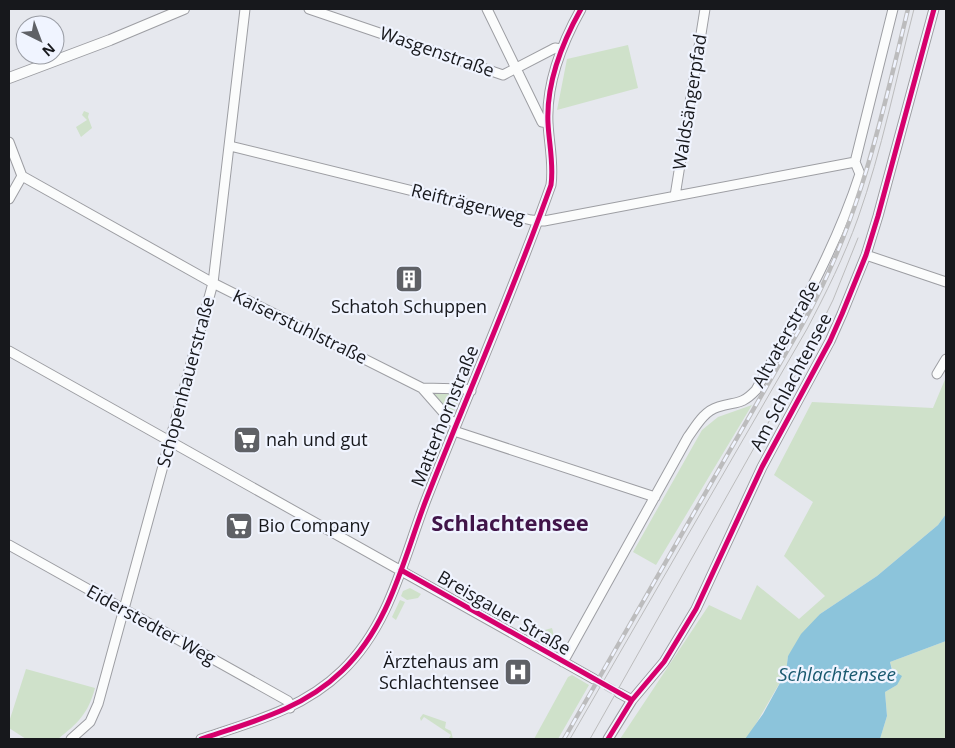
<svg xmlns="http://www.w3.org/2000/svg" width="955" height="748" font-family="'Open Sans',sans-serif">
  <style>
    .green { fill: #cfe1ca }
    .water { fill: #8cc4db }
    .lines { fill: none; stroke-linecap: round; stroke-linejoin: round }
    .minor-tunnel { stroke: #c7c9ce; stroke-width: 9; stroke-dasharray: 9 4.5; stroke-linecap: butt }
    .minor-casing { stroke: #9d9ea3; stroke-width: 11 }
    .major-casing { stroke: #9d9ea3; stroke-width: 12 }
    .minor { stroke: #fbfcfc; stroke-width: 9 }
    .major { stroke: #fbfcfc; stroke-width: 10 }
    .tram { stroke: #bcbcbd; stroke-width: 1 }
    .rail-casing { stroke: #bcbcbd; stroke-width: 4.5 }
    .rail { stroke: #f0f4ff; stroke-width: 2.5; stroke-dasharray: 8; stroke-linecap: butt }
    .cycleway-casing { stroke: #f0f4ff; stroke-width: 8 }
    .cycleway { stroke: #d6006c; stroke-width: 5 }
    .labels { text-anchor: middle; stroke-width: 4.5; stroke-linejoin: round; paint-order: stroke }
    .street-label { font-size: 18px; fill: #17181c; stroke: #f0f4ff }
    .poi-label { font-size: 18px; fill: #17181c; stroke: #f0f4ff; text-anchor: start }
    .water-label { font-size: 19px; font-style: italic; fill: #1b5a70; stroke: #f0f4ff }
    .district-label { font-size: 22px; font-weight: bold; fill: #411549; stroke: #f0f4ff }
  </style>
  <rect width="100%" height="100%" fill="#e6e8ee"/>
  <path class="green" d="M 628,45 L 638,88 L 557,110 L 567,59 Z
    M 84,111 L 89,113 L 88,117 L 92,128 L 81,137 L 76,127 L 87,120 L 82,115 Z
    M 946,377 L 946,514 L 938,525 L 877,576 L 820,614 L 788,656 L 786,672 L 749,736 L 745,739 L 620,739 L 709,605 L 741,620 L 757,585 L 799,619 L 825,596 L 784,556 L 813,502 L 774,475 L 812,402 L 933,408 Z
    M 432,391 L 462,393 L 453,415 L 432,393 Z
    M 752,405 L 656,565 L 633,552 L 702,430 L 718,417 Z
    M 410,588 L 421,594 L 418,598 L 407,600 L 401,596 L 403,591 Z
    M 400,600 L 405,602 L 396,620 L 392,617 Z
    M 540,627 L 545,630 L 552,628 L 555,640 L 548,642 L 535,634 Z
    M 946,641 L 946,739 L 880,739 L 887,716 L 885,692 L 897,685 L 890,662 Z
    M 26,669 L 95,688 C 88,714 78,723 58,739 L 26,739 L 9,728 L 9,722 Z
    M 572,675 L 589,685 L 558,739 L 534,739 L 568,677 Z
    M 423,714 L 446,722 L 445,728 L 451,731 L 453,739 L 449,738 L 451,735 L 424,717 L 421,721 L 420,718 Z"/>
  <path class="water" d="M 946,514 L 946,641 L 890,662 L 892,670 L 902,676 L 897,685 L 885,692 L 887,716 L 880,739 L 745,739 L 763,714 L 786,672 L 788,656 L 801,634 L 820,614 L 877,576 L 938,525 Z"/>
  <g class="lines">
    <path class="minor-tunnel" d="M 594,679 L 619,693"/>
    <g class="minor-casing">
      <path id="minor" d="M 309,9 L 503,75 L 555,48 L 561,49
        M 487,9 L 542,122 L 548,123
        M 9,142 L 22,176 L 9,199
        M 230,146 L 531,220 L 544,221 L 855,162
        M 22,176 L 213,283 L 422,388 L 451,421 L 457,423
        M 675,196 L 705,9
        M 866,255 L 946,282
        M 9,351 L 594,679
        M 937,374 L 946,359
        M 422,388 L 465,389 L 471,391
        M 454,431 L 655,497
        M 9,545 L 288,701 L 290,708
        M 563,662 L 688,437 C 696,426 704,411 718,407 C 736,401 741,406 756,390 C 795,319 835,251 860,174 L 855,162 L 893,9
        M 619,693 L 632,700
        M 71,739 L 90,722 L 98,704 L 213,283 L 245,9
        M 201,739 C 252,722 303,709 342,671 C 390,625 403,560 426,500 C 467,395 513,292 551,185 C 554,164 549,144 548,123 C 546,83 562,43 581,9
        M 608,739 L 632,700 L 664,662 L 696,609 L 762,467 L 830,341 L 842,314 L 866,255 L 878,216 L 934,9"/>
    </g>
    <g class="major-casing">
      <path id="major" d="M 9,78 L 110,40 L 184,9"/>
    </g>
    <use href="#minor" class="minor"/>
    <use href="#major" class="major"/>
    <path class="tram" d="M 570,739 L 807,329 C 826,293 844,257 858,218 C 882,150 896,79 914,9
      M 590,739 L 803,361 L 833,300 L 858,238"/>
    <g class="rail-casing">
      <path id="rail" d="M 564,739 L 802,325 C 859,224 881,120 908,9"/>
    </g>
    <use href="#rail" class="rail"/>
    <g class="cycleway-casing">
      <path id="cycleway" d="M 401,570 L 632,700
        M 201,739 C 252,722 303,709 342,671 C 390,625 403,560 426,500 C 467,395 513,292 551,185 C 554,164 549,144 548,123 C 546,83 562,43 581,9
        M 608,739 L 632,700 L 664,662 L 696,609 L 762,467 L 830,341 L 842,314 L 866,255 L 878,216 L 934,9"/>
    </g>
    <use href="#cycleway" class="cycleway"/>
  </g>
  <defs>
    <g id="building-square" transform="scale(1.4375)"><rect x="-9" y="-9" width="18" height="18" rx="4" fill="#5f6166" stroke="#f0f4ff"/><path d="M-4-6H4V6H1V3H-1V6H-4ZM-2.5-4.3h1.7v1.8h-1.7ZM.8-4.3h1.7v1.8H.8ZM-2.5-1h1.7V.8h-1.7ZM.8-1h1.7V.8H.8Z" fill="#fff"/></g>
    <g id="supermarket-square" transform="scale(1.4375)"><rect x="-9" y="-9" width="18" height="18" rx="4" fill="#5f6166" stroke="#f0f4ff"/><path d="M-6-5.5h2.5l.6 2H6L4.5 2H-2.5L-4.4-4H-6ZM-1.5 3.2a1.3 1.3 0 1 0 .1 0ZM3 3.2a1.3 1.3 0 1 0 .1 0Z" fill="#fff"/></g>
    <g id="hospital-square" transform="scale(1.4375)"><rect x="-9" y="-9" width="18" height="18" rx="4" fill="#5f6166" stroke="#f0f4ff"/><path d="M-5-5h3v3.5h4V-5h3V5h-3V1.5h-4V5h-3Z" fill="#fff"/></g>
  </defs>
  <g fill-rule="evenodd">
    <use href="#building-square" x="409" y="279"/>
    <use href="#supermarket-square" x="247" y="440"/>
    <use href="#supermarket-square" x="239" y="526"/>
    <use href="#hospital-square" x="518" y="672"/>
  </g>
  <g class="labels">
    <g class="street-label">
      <text transform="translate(437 52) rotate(19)" y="6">Wasgenstraße</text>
      <text transform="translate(690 102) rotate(-81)" y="6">Waldsängerpfad</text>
      <text transform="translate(468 204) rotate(14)" y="6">Reifträgerweg</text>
      <text transform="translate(300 327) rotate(26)" y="6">Kaiserstuhlstraße</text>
      <text transform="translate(786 334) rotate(-61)" y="6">Altvaterstraße</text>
      <text transform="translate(186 382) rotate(-75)" y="6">Schopenhauerstraße</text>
      <text transform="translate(791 382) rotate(-62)" y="6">Am Schlachtensee</text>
      <text transform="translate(445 416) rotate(-68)" y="6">Matterhornstraße</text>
      <text transform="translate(504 613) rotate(30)" y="6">Breisgauer Straße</text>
      <text transform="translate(151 625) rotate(29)" y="6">Eiderstedter Weg</text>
    </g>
    <g class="poi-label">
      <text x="409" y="313" text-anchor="middle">Schatoh Schuppen</text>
      <text x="266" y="446">nah und gut</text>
      <text x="258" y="532">Bio Company</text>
      <text x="499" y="668" text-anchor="end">Ärztehaus am<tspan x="499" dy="21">Schlachtensee</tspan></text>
    </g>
    <g class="water-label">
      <text x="837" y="681">Schlachtensee</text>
    </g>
    <g class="district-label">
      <text x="510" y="531">Schlachtensee</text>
    </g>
  </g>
  <rect width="955" height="748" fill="none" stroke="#17181c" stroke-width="20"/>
  <g transform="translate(40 40) rotate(138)"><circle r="24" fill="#f0f4ff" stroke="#999ca4"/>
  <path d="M0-4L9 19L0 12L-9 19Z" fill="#5f6166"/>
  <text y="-8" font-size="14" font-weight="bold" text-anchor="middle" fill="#17181c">N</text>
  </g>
</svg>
